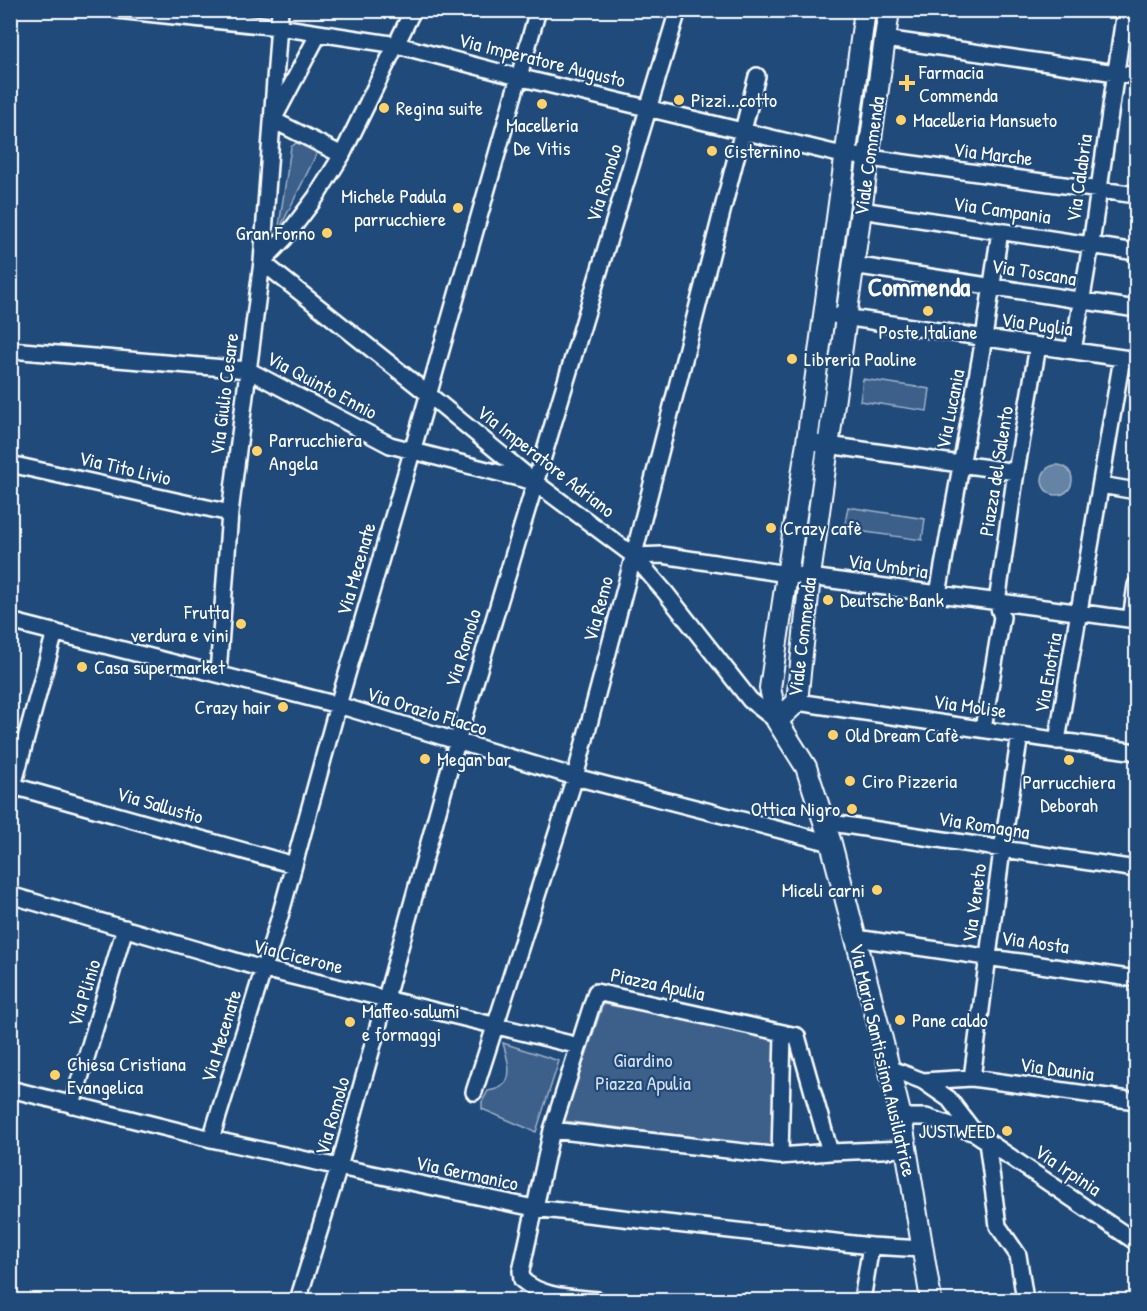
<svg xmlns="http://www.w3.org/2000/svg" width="1147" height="1311" font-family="'Patrick Hand',sans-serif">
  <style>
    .green { fill: #3c618b; stroke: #9eb0c5; stroke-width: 1.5 }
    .water { fill: #6583a4; stroke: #a3b5c8; stroke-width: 1.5 }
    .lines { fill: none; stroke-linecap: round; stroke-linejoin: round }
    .minor-casing { stroke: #fff; stroke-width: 20 }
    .tertiary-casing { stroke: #fff; stroke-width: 24 }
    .minor { stroke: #1f4a7a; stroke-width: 15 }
    .tertiary { stroke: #1f4a7a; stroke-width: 20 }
    .poi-dot { fill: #ffd166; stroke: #1f4a7a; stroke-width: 2 }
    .labels { text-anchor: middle; stroke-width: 4.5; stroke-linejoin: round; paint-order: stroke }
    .street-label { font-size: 20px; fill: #fff; stroke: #1f4a7a }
    .poi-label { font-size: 20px; fill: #fff; stroke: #1f4a7a; text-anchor: start }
    .park-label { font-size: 20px; fill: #d8dfe8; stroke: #1f4a7a }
    .district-label { font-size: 26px; font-weight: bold; fill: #fff; stroke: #1f4a7a }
  </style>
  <rect width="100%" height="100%" fill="#1f4a7a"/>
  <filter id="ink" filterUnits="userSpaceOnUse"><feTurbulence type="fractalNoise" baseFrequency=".0167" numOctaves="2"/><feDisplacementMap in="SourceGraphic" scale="12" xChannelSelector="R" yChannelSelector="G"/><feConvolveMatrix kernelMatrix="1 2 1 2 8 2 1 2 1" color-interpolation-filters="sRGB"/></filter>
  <g filter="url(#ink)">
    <path class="green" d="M 299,141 L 315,147 L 316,155 L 281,226 L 279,226 L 291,147 Z
      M 863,379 L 930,389 L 927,411 L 860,401 Z
      M 848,507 L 925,519 L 922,540 L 844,529 Z
      M 603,1004 L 778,1036 L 773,1147 L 564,1121 Z
      M 503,1043 L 559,1061 L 536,1132 L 482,1109 L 482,1102 L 488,1091 C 493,1090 499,1089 502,1086 C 515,1077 506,1055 503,1043 Z"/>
    <path class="water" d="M1042 480a15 15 0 1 1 30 0a15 15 0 1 1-30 0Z"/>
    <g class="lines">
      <g class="minor-casing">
        <path id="minor" d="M 117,10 L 279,27 L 397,45 L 518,77 L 834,153 L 1136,195
          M 413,10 L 342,155 L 316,197 L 285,238 L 262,262 L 428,394 L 536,483 L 634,556 L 665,592 L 750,700 L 777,721
          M 319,33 L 273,120 L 342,155
          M 885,39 L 1136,76
          M 861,210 L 1136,252
          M 853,265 L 1136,309
          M 837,316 L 1136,360
          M 10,350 L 248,370 L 390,445 L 530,481
          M 1073,351 L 1091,244 L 1125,10
          M 807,442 L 1016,472
          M 10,464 L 230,513
          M 1101,485 L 1136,491
          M 634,556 L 662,555 L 787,574 L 1136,620
          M 938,594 L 984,338 L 1000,231
          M 1131,619 L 1136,585
          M 10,621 L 338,705 L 575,777 L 831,843
          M 218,673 L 230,513 L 262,262 L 280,10
          M 797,702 L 1136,752
          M 983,729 L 1002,617 L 997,602 L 1016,472 L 1038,346
          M 1057,741 L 1122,358
          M 13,786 L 294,865
          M 10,797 L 55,632
          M 825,822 L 1136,869
          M 10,895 L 263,969 L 579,1046
          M 856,938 L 1136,979
          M 889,1068 L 923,1081 L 949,1099 L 975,1133
          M 972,1078 L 1002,850 L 1020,735
          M 923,1081 L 972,1078 L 1136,1101
          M 10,1089 L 211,1139 L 339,1167 L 534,1208 L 871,1246 L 923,1249
          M 474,1092 L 575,777 L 627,581 L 757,76
          M 72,1105 L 125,928
          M 901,1117 L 926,1117 L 975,1133 L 1136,1242
          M 552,1130 L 780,1156 L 830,1152 L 905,1149
          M 211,1139 L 280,916 L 338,705 L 412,452 L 538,10
          M 987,1141 L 998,1226 L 1018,1255 L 1025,1300
          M 780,1156 L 783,1033
          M 298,1300 L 339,1167 L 457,742 L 678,10
          M 598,1300 C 572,1297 543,1298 522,1280 L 521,1271 L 552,1130 L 596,992 L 797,1036 L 830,1152
          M 862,1300 L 871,1246"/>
      </g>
      <g class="tertiary-casing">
        <path id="tertiary" d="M 865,10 L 807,442 L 770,688 L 777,721 L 806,767 L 831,843 L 884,1047 L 901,1117 L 931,1300
          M 777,721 L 797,702 L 810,576 L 889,10"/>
      </g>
      <use href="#minor" class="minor"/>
      <use href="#tertiary" class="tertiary"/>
    </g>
  </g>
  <g class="poi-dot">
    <path d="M904 74h6v6h6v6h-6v6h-6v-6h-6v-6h6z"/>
    <circle cx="679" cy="100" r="6"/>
    <circle cx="542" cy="104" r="6"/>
    <circle cx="384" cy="108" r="6"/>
    <circle cx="901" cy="120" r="6"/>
    <circle cx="712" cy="151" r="6"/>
    <circle cx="458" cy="208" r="6"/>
    <circle cx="327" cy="233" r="6"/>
    <circle cx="928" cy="311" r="6"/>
    <circle cx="792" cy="359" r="6"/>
    <circle cx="257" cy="451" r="6"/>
    <circle cx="771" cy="528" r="6"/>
    <circle cx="828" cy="600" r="6"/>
    <circle cx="241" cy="624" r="6"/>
    <circle cx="82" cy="667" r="6"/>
    <circle cx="283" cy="707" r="6"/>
    <circle cx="833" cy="735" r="6"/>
    <circle cx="425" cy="759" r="6"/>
    <circle cx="1069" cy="760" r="6"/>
    <circle cx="850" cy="781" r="6"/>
    <circle cx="852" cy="809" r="6"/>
    <circle cx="877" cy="890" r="6"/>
    <circle cx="900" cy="1020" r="6"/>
    <circle cx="350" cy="1022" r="6"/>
    <circle cx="55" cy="1075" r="6"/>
    <circle cx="1007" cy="1131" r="6"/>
  </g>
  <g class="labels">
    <g class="street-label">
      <text transform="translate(542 60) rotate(14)" y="7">Via Imperatore Augusto</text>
      <text transform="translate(993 154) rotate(7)" y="7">Via Marche</text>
      <text transform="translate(869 156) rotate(-82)" y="7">Viale Commenda</text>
      <text transform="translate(1079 178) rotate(-82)" y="7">Via Calabria</text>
      <text transform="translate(604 183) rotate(-73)" y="7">Via Romolo</text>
      <text transform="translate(1002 210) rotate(8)" y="7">Via Campania</text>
      <text transform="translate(1034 272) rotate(9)" y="7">Via Toscana</text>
      <text transform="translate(1037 324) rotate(8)" y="7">Via Puglia</text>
      <text transform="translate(322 385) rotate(28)" y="7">Via Quinto Ennio</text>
      <text transform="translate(224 394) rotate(-83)" y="7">Via Giulio Cesare</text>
      <text transform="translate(950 409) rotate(-79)" y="7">Via Lucania</text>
      <text transform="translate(546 461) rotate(38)" y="7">Via Imperatore Adriano</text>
      <text transform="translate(125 468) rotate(13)" y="7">Via Tito Livio</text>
      <text transform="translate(996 471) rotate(-81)" y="7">Piazza del Salento</text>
      <text transform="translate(888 566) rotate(8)" y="7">Via Umbria</text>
      <text transform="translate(356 569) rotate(-74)" y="7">Via Mecenate</text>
      <text transform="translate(598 609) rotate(-75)" y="7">Via Remo</text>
      <text transform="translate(802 637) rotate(-83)" y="7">Viale Commenda</text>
      <text transform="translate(463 648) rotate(-73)" y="7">Via Romolo</text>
      <text transform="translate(1048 673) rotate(-80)" y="7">Via Enotria</text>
      <text transform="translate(970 706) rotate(8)" y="7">Via Molise</text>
      <text transform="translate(427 711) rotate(17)" y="7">Via Orazio Flacco</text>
      <text transform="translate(160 805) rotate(16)" y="7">Via Sallustio</text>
      <text transform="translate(984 825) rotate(9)" y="7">Via Romagna</text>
      <text transform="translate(974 903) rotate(-82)" y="7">Via Veneto</text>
      <text transform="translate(1035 942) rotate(8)" y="7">Via Aosta</text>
      <text transform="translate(298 956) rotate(14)" y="7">Via Cicerone</text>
      <text transform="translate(658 984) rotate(12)" y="7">Piazza Apulia</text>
      <text transform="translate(84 993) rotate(-73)" y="7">Via Plinio</text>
      <text transform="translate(221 1036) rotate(-73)" y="7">Via Mecenate</text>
      <text transform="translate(883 1060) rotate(77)" y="7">Via Maria Santissima Ausiliatrice</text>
      <text transform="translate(1057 1069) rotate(8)" y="7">Via Daunia</text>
      <text transform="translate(332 1116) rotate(-74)" y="7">Via Romolo</text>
      <text transform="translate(1068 1170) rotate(34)" y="7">Via Irpinia</text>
      <text transform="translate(467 1173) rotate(12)" y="7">Via Germanico</text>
    </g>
    <g class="poi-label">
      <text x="919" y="79">Farmacia<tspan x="919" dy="23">Commenda</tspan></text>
      <text x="691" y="107">Pizzi...cotto</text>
      <text x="396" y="115">Regina suite</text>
      <text x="913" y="127">Macelleria Mansueto</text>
      <text x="542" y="132" text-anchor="middle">Macelleria<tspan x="542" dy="23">De Vitis</tspan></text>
      <text x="724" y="158">Cisternino</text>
      <text x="446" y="203" text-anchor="end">Michele Padula<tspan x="446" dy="23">parrucchiere</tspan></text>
      <text x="315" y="240" text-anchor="end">Gran Forno</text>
      <text x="928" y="339" text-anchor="middle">Poste Italiane</text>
      <text x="804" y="366">Libreria Paoline</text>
      <text x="269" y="447">Parrucchiera<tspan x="269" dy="23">Angela</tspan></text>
      <text x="783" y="535">Crazy cafè</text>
      <text x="840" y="607">Deutsche Bank</text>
      <text x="229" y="619" text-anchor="end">Frutta<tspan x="229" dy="23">verdura e vini</tspan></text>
      <text x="94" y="674">Casa supermarket</text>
      <text x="271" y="714" text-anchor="end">Crazy hair</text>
      <text x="845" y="742">Old Dream Cafè</text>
      <text x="437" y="766">Megan bar</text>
      <text x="862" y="788">Ciro Pizzeria</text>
      <text x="1069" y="789" text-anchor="middle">Parrucchiera<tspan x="1069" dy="23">Deborah</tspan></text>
      <text x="840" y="816" text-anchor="end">Ottica Nigro</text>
      <text x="865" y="897" text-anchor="end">Miceli carni</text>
      <text x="362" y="1018">Maffeo salumi<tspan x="362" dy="23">e formaggi</tspan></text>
      <text x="912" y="1027">Pane caldo</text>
      <text x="67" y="1071">Chiesa Cristiana<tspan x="67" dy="23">Evangelica</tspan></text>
      <text x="995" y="1138" text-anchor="end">JUSTWEED</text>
    </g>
    <g class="park-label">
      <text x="643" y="1067">Giardino<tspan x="643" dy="23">Piazza Apulia</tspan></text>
    </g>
    <g class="district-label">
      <text x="919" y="296">Commenda</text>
    </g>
  </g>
  <rect width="1147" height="1311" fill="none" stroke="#1f4a7a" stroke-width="36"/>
  <rect x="18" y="18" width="1111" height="1275" fill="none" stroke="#fff" stroke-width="2" filter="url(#ink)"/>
</svg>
